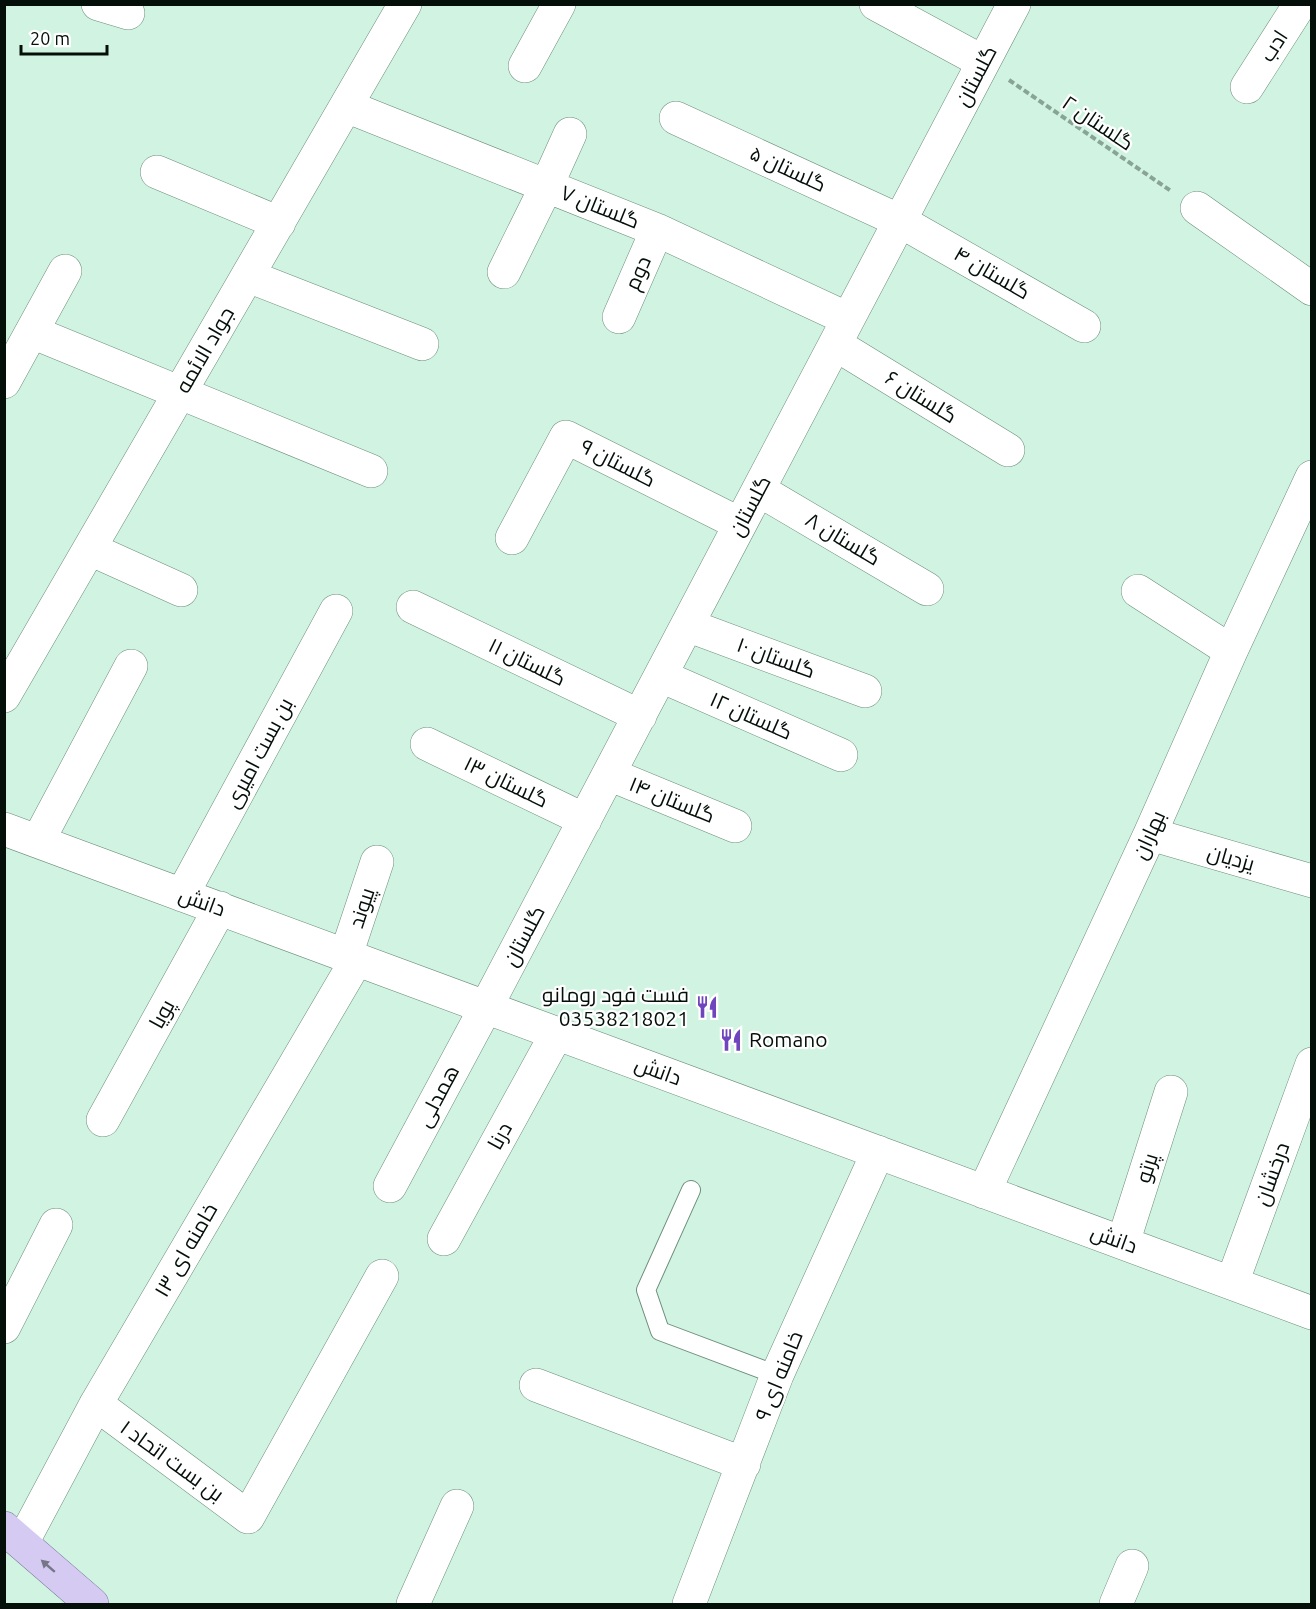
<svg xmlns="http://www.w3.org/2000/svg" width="1316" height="1609" font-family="Ubuntu,Cairo,sans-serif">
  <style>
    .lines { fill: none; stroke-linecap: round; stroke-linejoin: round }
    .service-casing { stroke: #6d8d7d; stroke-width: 20 }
    .minor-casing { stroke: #6d8d7d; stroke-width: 34 }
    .primary-casing { stroke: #7a739b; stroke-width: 34 }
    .path { stroke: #89a496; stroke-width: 4; stroke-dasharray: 6 3; stroke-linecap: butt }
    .service { stroke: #fff; stroke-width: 18 }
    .minor { stroke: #fff; stroke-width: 33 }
    .primary { stroke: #d5cbf2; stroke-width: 33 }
    .oneway { fill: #777689 }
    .labels { text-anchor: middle; stroke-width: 4.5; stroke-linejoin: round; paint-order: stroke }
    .street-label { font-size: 21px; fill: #040f09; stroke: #fff }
    .poi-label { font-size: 21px; fill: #040f09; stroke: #fff; text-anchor: end }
  </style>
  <rect width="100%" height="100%" fill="#d0f4e1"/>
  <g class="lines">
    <g class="service-casing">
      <path id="service" d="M 691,1190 L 646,1290 L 660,1331 L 777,1375"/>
    </g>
    <g class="minor-casing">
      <path id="minor" d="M 98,4 L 128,13
        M 876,4 L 983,62
        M 525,66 L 559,4
        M 1247,87 L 1300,4
        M 346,106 L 657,230 L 848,319
        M 676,118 L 900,221 L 1084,326
        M 157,172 L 279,223
        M 1197,208 L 1312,289
        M 504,272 L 547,185 L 570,134
        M 248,276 L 422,344
        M 619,317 L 657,230
        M 32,332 L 371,471
        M 835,344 L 1008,450
        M 4,382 L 65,271
        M 759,490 L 927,589
        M 512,538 L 566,437 L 740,524
        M 90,549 L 181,590
        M 1138,591 L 1231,651
        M 413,607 L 640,716
        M 687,625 L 865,691
        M 661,676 L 841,755
        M 4,696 L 405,4
        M 427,744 L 585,820
        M 609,774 L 735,826
        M 4,829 L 1312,1313
        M 1150,834 L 1312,881
        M 38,841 L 131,666
        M 182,895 L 336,611
        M 346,955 L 377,862
        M 103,1120 L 220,908
        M 390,1186 L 486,1007 L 1014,4
        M 984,1192 L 1150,834 L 1231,651 L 1312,477
        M 444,1239 L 557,1033
        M 1123,1243 L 1171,1092
        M 1232,1283 L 1312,1064
        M 4,1327 L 56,1225
        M 536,1385 L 744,1464
        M 96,1404 L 248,1517 L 382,1276
        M 22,1543 L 96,1404 L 357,959
        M 413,1604 L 457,1506
        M 689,1604 L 777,1375 L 878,1152
        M 1116,1604 L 1132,1566"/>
    </g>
    <g class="primary-casing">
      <path id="primary" d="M 4,1528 L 92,1604"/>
    </g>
    <path class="path" d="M 1009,80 L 1171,191"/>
    <use href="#service" class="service"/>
    <use href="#minor" class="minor"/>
    <use href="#primary" class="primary"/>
  </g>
  <defs><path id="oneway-solid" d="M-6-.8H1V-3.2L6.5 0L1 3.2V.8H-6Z" transform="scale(1.5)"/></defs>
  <use class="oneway" href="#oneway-solid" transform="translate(48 1566) rotate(-139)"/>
  <defs>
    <g id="restaurant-bare" transform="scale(1.8)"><path d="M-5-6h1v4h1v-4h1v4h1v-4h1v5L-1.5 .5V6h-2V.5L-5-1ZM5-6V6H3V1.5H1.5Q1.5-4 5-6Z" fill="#6f45bd" stroke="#fff" stroke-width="2.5" paint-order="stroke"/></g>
  </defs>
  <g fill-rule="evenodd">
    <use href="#restaurant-bare" x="707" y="1007"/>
    <use href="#restaurant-bare" x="731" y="1040"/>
  </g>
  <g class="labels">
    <g class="street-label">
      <text transform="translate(1274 46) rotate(-57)" y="7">ادب</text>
      <text transform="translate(976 76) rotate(-62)" y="7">گلستان</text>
      <text transform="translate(1098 123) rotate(34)" y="7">گلستان ۲</text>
      <text transform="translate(788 169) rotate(25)" y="7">گلستان ۵</text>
      <text transform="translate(600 207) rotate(22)" y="7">گلستان ۷</text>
      <text transform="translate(638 273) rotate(-66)" y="7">دوم</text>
      <text transform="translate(992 273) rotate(30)" y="7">گلستان ۴</text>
      <text transform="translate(205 350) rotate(-60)" y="7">جواد الائمه</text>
      <text transform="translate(921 397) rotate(32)" y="7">گلستان ۶</text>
      <text transform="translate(618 463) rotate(27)" y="7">گلستان ۹</text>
      <text transform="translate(750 506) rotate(-62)" y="7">گلستان</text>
      <text transform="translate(843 539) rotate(31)" y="7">گلستان ۸</text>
      <text transform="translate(776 658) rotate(20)" y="7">گلستان ۱۰</text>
      <text transform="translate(527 662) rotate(26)" y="7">گلستان ۱۱</text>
      <text transform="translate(751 716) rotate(24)" y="7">گلستان ۱۲</text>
      <text transform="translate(259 753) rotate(-62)" y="7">بن بست امیری</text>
      <text transform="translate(506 782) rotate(26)" y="7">گلستان ۱۳</text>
      <text transform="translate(672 800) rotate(22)" y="7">گلستان ۱۴</text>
      <text transform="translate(1149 835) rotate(-66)" y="7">بهاران</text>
      <text transform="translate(1231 858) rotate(16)" y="7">یزدیان</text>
      <text transform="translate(202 902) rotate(20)" y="7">دانش</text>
      <text transform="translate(362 908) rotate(-72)" y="7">پیوند</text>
      <text transform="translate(524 936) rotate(-62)" y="7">گلستان</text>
      <text transform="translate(162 1014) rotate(-61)" y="7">پویا</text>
      <text transform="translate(658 1071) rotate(20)" y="7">دانش</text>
      <text transform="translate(438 1096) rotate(-62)" y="7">همدلی</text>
      <text transform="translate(500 1136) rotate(-61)" y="7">درنا</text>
      <text transform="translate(1147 1168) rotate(-73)" y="7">پرتو</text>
      <text transform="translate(1272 1174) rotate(-70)" y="7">درخشان</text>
      <text transform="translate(1114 1239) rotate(20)" y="7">دانش</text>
      <text transform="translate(186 1250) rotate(-60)" y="7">خامنه ای ۱۳</text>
      <text transform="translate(779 1376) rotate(-68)" y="7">خامنه ای ۹</text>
      <text transform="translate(172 1461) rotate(36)" y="7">بن بست اتحاد ۱</text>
    </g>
    <g class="poi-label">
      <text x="689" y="1002">فست فود رومانو<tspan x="689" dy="24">03538218021</tspan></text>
      <text x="749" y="1047" text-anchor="start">Romano</text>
    </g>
  </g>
  <rect width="1316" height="1609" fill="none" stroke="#040f09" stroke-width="12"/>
  <path d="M21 45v9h86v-9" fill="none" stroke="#040f09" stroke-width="3"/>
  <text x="30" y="45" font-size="18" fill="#040f09" stroke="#ffffff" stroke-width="4.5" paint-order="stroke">20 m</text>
</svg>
